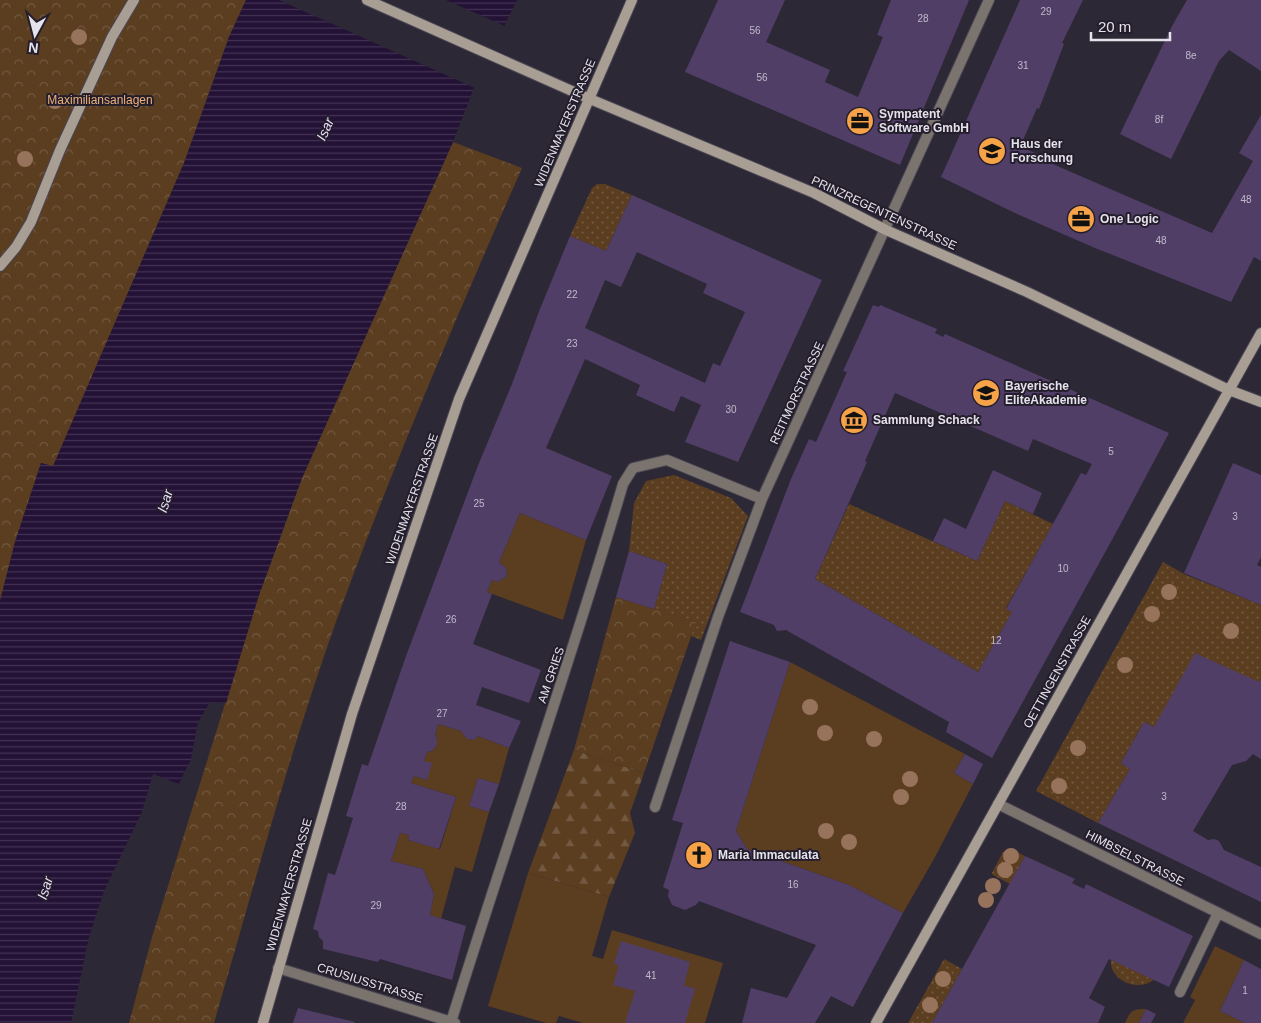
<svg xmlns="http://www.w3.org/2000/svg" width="1261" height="1023" font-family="Arial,sans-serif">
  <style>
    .grass { fill: url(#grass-dots) }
    .forest { fill: url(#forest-firs) }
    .park { fill: url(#park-crowns) }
    .garden { fill: #5b3d20 }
    .water { fill: url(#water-rules) }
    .pier { fill: #2d2836 }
    .building { fill: #503e67; fill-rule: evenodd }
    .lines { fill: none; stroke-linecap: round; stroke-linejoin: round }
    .service-casing { stroke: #4a4653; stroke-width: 12 }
    .minor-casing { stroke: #4a4653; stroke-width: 12 }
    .secondary-casing { stroke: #4a4653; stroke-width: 12 }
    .service { stroke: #7b746e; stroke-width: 10 }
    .minor { stroke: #7b746e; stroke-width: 10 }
    .secondary { stroke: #a89e94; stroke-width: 10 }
    .tree { fill: #97735b }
    .labels { text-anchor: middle; stroke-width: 4; stroke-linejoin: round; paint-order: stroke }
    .number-label { font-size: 10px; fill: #c0b9ca }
    .park-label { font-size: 12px; fill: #edb179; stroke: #241e2c }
    .poi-label { font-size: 12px; font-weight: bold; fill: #e5e2eb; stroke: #241e2c; text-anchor: start }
    .street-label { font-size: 12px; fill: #e5e2eb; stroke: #241e2c }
    .water-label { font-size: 14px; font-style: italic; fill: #e9defb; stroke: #241e2c }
  </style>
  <defs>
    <pattern id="grass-dots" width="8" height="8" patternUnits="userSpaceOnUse" patternTransform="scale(1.25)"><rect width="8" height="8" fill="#5b3d20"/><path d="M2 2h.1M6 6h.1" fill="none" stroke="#725941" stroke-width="1.8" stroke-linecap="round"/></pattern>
    <pattern id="forest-firs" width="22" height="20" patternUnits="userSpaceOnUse" patternTransform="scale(1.25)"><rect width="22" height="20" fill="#5b3d20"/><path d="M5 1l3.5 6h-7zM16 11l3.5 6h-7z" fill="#725941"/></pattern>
    <pattern id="park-crowns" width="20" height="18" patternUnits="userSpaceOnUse" patternTransform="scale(1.25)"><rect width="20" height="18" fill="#5b3d20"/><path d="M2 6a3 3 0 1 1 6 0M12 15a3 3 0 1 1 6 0" fill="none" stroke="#725941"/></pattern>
    <pattern id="water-rules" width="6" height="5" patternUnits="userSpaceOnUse" patternTransform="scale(1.25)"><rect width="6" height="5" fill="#231136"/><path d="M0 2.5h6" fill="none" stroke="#433353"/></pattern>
  </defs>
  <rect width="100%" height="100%" fill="#2d2836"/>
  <path class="grass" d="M 597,184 L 605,184 L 632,195 L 606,251 L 570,236 L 592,188 Z
    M 674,475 L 731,498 L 748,516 L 701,640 L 691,636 L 695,622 L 654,609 L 667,564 L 629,551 L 634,503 L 646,481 Z
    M 1005,501 L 1053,524 L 1006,608 L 1012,612 L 978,672 L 815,579 L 849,504 L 977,561 Z
    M 1163,562 L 1184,574 L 1261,605 L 1261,679 L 1259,682 L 1154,727 L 1144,722 L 1121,763 L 1130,769 L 1098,823 L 1036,791 Z
    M 1008,850 L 1013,850 L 1025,856 L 1010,884 L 993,875 L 992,873 L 1003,852 Z
    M 944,959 L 962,969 L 932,1023 L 908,1023 Z
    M 1111,959 L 1154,980 C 1149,983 1144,985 1138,985 C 1124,985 1109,974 1111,959 Z"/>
  <path class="forest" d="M 574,750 L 644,773 L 630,813 L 635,833 L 609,897 L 528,873 Z"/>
  <path class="park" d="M 0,0 L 246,0 L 229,37 L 184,163 L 53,467 L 41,463 L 15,542 L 0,601 Z
    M 453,142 L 522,168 C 463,302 405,437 354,573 C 298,720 258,872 214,1023 L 129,1023 L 152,937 L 259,595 L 302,478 Z
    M 616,597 L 696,622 L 644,773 L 574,750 Z"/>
  <path class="garden" d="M 520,513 L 586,540 L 563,620 L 487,592 L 492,580 L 498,582 L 507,576 L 506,568 L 499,562 Z
    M 790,662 L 965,754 L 954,773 L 973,784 L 934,859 L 903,913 L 849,885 L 747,849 L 736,831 Z
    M 438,724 L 461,731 L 467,739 L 474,740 L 478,736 L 509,748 L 499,784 L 478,778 L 469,806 L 489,812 L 472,872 L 455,867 L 441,919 L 430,915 L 434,894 L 423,869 L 391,861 L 400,833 L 409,835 L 408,840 L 440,849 L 456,797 L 411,783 L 414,776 L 427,780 L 424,761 L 427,752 L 432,751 L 437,745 L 437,738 L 435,735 Z
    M 528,873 L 609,897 L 592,956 L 603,959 L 612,930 L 723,963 L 705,1023 L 583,1023 L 559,1016 L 556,1023 L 546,1023 L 488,1006 Z
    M 1215,946 L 1244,960 L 1220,1011 L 1245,1023 L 1183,1023 L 1195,1000 L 1190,997 Z
    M 1146,1009 L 1139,1023 L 1125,1023 C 1131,1011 1131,1009 1146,1009 Z"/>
  <path class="water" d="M 246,0 L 517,0 L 473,90 L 453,142 L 302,478 L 259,595 L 226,703 L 210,702 L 198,722 L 191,759 L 179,784 L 153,774 L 142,812 L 104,891 L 89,937 L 71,1023 L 0,1023 L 0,601 L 15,542 L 41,463 L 53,466 L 184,163 L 229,37 Z"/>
  <path class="pier" d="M 279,0 L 446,0 L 505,26 L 477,89 Z"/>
  <path class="building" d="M 718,0 L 785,0 L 766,42 L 830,70 L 825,82 L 858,97 L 883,37 L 877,35 L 891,0 L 969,0 L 900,165 L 685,72 Z
    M 1020,0 L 1083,0 L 1062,43 L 1064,44 L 1039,109 L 1037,108 L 1020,147 L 1043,156 L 1041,159 L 1212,233 L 1253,161 L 1239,153 L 1261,115 L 1261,261 L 1254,257 L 1231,302 L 1095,248 L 1017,214 L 941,177 Z
    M 1187,0 L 1261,0 L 1261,71 L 1229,50 L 1219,61 L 1171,159 L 1120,134 L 1172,26 Z
    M 632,195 L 822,280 L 738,462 L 685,442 L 701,405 L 681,396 L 674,412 L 636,395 L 640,385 L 585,359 L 546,448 L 612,476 L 586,540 L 520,513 L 499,562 L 506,568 L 507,576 L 498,582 L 492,580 L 487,592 L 492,594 L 473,644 L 541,670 L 529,703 L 482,687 L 476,705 L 521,721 L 509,748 L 478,736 L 474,740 L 467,739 L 461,731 L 438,724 L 435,735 L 437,738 L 437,745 L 432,751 L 427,752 L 424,761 L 432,763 L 427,780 L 414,776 L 411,783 L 456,797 L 439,849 L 408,840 L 409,835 L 400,833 L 391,861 L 423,869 L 434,894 L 430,915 L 466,926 L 452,980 L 380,959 L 378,962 L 323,949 L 323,941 L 319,937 L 318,931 L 313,929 L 328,873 L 335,875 L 353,818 L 346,816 L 362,764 L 368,766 L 406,656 L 479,463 L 512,384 L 540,309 L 570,236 L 606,251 ZM 637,252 L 707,284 L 703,293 L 745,312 L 720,366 L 713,363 L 705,383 L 585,328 L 605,280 L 621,287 Z
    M 873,305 L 879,307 L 880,305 L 937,329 L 935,333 L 943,337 L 945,334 L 1169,433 L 1119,527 L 992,758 L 946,732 L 949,722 L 786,630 L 777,631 L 774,625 L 740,612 L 791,479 L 809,439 L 816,442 L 847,372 L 843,371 ZM 895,393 L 1028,451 L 1033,439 L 1092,464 L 1086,475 L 1081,473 L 1006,609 L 1012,612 L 978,672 L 815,579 L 867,462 L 865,461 Z
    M 1233,463 L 1261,475 L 1261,557 L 1257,565 L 1261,567 L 1261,605 L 1184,573 Z
    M 993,470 L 1042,493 L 1033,514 L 1005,501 L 977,561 L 933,541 L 944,518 L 966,529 Z
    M 629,551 L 667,564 L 654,609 L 616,597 Z
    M 730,641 L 790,662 L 736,831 L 747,849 L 849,885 L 903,913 L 853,1007 L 831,996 L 815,1023 L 742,1023 L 751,988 L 787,998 L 816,945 L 699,901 L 696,905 L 685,910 L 672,905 L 668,896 L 669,890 L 663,887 L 683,823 L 672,820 Z
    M 1195,653 L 1259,682 L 1261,679 L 1261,759 L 1253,754 L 1246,761 L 1232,765 L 1193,831 L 1208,840 L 1214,839 L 1219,841 L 1224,850 L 1261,867 L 1261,902 L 1098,823 L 1130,769 L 1121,763 L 1144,722 L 1154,727 Z
    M 965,754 L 983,764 L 973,784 L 954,773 Z
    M 478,778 L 499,784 L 489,812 L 469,806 Z
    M 1025,856 L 1075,879 L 1072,883 L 1084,889 L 1086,884 L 1193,936 L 1169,987 L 1109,959 L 1089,998 L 1105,1007 L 1098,1023 L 932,1023 Z
    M 621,941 L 690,962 L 684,985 L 695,989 L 685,1023 L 625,1023 L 635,991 L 613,985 L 619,965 L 614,964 Z
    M 1244,960 L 1261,969 L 1261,1023 L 1245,1023 L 1220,1011 Z
    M 298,1008 L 355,1022 L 354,1023 L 293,1023 Z
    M 1146,1009 L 1156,1014 L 1151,1023 L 1139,1023 Z"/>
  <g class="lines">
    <g class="service-casing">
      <path id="service" d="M 1180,992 L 1218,913"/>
    </g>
    <g class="minor-casing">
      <path id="minor" d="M 998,804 L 1261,934
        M 655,807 L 718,617 L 762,499 L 989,0
        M 278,968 L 455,1023
        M 451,1022 C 507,842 570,665 623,484 L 633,468 L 667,460 L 762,499"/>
    </g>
    <g class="secondary-casing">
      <path id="secondary" d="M 367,0 L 590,99 L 814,193 L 886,230 L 1027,292 L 1229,390 L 1261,402
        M 0,266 L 16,247 L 31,222 L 60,150 L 112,37 L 134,0
        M 263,1023 L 352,714 L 459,399 L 632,0
        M 876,1023 L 1261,333"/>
    </g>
    <use href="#service" class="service"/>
    <use href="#minor" class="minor"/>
    <use href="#secondary" class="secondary"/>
  </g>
  <g class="tree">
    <circle cx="79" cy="37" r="8"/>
    <circle cx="55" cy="101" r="8"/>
    <circle cx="25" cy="159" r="8"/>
    <circle cx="1169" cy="592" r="8"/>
    <circle cx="1152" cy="614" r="8"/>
    <circle cx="1231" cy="631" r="8"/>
    <circle cx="1125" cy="665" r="8"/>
    <circle cx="810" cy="707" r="8"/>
    <circle cx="825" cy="733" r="8"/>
    <circle cx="874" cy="739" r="8"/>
    <circle cx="1078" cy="748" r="8"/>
    <circle cx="910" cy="779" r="8"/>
    <circle cx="1059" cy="786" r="8"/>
    <circle cx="901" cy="797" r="8"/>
    <circle cx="826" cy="831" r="8"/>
    <circle cx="849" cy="842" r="8"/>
    <circle cx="1011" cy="856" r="8"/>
    <circle cx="1005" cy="870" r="8"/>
    <circle cx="993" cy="886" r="8"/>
    <circle cx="986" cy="900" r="8"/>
    <circle cx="943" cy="979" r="8"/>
    <circle cx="930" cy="1005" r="8"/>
  </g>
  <defs>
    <g id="office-disc" transform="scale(1.4375)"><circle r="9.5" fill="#f6a248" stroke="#241e2c"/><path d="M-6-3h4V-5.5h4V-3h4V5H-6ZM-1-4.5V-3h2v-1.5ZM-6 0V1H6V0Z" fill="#111"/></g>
    <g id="university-disc" transform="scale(1.4375)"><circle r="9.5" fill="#f6a248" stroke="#241e2c"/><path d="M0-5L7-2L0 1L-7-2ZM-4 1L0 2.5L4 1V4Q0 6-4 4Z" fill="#111"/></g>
    <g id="museum-disc" transform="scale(1.4375)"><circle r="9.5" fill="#f6a248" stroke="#241e2c"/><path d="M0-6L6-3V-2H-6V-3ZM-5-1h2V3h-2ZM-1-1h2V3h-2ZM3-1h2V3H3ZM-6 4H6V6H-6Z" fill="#111"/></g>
    <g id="church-disc" transform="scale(1.4375)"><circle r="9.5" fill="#f6a248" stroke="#241e2c"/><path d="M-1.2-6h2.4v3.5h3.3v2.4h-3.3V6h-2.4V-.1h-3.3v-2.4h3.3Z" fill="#111"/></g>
  </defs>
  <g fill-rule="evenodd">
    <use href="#office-disc" x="860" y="121"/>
    <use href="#university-disc" x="992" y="151"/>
    <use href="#office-disc" x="1081" y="219"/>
    <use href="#university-disc" x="986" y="393"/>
    <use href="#museum-disc" x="854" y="420"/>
    <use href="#church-disc" x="699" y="855"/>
  </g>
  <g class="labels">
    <g class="number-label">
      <text x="1046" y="15">29</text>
      <text x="923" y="22">28</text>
      <text x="755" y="34">56</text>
      <text x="1191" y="59">8e</text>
      <text x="1023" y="69">31</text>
      <text x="762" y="81">56</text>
      <text x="1159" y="123">8f</text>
      <text x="1246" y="203">48</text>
      <text x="1161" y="244">48</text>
      <text x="572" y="298">22</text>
      <text x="572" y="347">23</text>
      <text x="731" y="413">30</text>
      <text x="1111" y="455">5</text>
      <text x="479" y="507">25</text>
      <text x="1235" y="520">3</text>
      <text x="1063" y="572">10</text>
      <text x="451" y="623">26</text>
      <text x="996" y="644">12</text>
      <text x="442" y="717">27</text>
      <text x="1164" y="800">3</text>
      <text x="401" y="810">28</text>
      <text x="793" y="888">16</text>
      <text x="376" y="909">29</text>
      <text x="651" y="979">41</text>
      <text x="1245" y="994">1</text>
    </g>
    <g class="park-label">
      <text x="100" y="104">Maximiliansanlagen</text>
    </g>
    <g class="poi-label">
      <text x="879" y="118">Sympatent<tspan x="879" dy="14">Software GmbH</tspan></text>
      <text x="1011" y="148">Haus der<tspan x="1011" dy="14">Forschung</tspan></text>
      <text x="1100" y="223">One Logic</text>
      <text x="1005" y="390">Bayerische<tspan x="1005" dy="14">EliteAkademie</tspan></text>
      <text x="873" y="424">Sammlung Schack</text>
      <text x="718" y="859">Maria Immaculata</text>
    </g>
    <g class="street-label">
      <text transform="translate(565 123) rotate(-67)" y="4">WIDENMAYERSTRASSE</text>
      <text transform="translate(884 213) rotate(25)" y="4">PRINZREGENTENSTRASSE</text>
      <text transform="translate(797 393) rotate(-65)" y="4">REITMORSTRASSE</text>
      <text transform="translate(412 499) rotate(-71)" y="4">WIDENMAYERSTRASSE</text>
      <text transform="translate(1057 672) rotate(-61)" y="4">OETTINGENSTRASSE</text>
      <text transform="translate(551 675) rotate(-71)" y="4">AM GRIES</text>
      <text transform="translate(1135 858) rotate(27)" y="4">HIMBSELSTRASSE</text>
      <text transform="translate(289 885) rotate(-74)" y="4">WIDENMAYERSTRASSE</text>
      <text transform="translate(370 983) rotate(17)" y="4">CRUSIUSSTRASSE</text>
    </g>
    <g class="water-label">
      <text transform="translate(325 129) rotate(-66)" y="5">Isar</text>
      <text transform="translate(165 501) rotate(-73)" y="5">Isar</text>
      <text transform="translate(45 888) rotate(-73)" y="5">Isar</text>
    </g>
  </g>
  <g transform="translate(35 35) rotate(187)" stroke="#241e2c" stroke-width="4" paint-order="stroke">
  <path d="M0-4L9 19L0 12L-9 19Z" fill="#e5e2eb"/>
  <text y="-8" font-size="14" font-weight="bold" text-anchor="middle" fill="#e5e2eb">N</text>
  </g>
  <path d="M1091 32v8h79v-8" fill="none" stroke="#e5e2eb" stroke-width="2.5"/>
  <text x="1098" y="32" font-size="15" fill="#e5e2eb" stroke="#241e2c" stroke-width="4" paint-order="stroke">20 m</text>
</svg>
